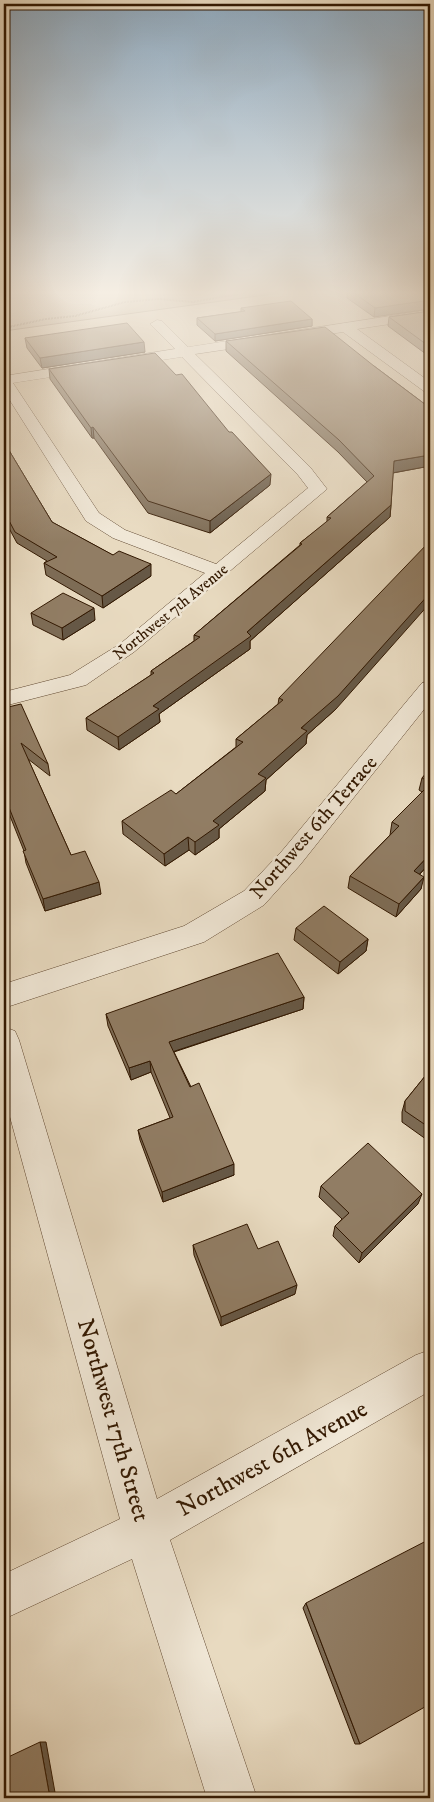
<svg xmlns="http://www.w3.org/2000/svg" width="434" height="1802" font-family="'IM FELL DW Pica',serif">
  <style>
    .green { fill: #c9b9a0; stroke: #7e6850 }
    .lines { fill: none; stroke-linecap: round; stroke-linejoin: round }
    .minor-casing { stroke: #604831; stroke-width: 1 }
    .path { stroke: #321801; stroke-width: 2; stroke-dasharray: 0.5 1; stroke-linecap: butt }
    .minor { fill: #f0e7d6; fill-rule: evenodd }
    .wall { fill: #7d6c56; stroke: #321801 }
    .shaded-wall { fill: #665846; stroke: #321801 }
    .building { fill: #917d64; stroke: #321801 }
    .labels { text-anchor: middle; stroke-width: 5; stroke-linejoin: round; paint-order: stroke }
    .far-street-label { font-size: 16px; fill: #321801; stroke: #f0e7d6 }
    .street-label { font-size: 20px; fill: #321801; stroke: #f0e7d6 }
    .near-street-label { font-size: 24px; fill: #321801; stroke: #f0e7d6 }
  </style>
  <rect width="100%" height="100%" fill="#e8dac0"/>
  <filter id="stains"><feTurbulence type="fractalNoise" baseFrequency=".004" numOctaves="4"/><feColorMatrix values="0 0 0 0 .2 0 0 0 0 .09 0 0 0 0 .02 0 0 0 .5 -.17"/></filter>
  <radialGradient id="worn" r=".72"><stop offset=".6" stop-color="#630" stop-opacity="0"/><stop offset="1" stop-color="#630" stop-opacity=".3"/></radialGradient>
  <path class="green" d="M 4,290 L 301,290 L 4,331 Z"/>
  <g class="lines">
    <g class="minor-casing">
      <path id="minor" d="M 430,310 L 430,318 L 357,329 L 430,382 L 430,393 L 425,392 L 343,332 L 195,354 L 310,467 L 327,489 L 134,652 L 86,685 L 4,706 L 4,692 L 70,675 L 120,644 L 205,573 L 113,538 L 86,521 L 4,391 L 4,376 L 175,349 L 150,324 L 157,320 L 162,321 L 188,347 ZM 182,357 L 298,475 L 308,488 L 216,564 L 125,530 L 99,513 L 13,383 Z
        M 430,681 L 430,702 L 300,865 L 264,905 L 204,942 L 4,1008 L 4,984 L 184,926 L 244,891 L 282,851 L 422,683 Z
        M 4,1027 L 15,1031 L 19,1040 L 157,1499 L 416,1355 L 430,1350 L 430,1391 L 170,1540 L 257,1798 L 207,1798 L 132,1559 L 4,1619 L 4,1574 L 120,1519 L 4,1095 Z"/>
    </g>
    <path class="path" d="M 4,328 L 46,319 L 75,316 L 125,302 L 159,299 L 193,302 L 261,290"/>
    <use href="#minor" class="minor"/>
  </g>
  <path class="wall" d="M 348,290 L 430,290 L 374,317 L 347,298 Z
    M 241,308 L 312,319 L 312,326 L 215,341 L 197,325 L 197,318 L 241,312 Z
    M 430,311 L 430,357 L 388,326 L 389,317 Z
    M 25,338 L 145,352 L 42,368 L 27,348 Z
    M 226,341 L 374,366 L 430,408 L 430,466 L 393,473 L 391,505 L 390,517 L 250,641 L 250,649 L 159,714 L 160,722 L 119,750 L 87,730 L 86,718 L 151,675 L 151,671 L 194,641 L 194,635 L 300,545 L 300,543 L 327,522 L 327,517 L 367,482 L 338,452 L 226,351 Z
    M 49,369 L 270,485 L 210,533 L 148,513 L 94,438 L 92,438 L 50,379 Z
    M 4,442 L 52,522 L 151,576 L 103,608 L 46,575 L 44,563 L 47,561 L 17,543 L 4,519 Z
    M 31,613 L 95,620 L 63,640 L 33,625 Z
    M 279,698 L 336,709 L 307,735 L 306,744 L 266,780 L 265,791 L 219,829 L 219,838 L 195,855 L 189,850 L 165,866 L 123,834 L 122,821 L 176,794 L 236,747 L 236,739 L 278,704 Z
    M 4,708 L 48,764 L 50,776 L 28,759 L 71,855 L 101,894 L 45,911 L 26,863 L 24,851 L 4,801 Z
    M 430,769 L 430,863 L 420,874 L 421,889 L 396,917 L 348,888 L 350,876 L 390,835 L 392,822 L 422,792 L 419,790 L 422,778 Z
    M 296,928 L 368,939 L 366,951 L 338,974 L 294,940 Z
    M 304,997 L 303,1009 L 174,1052 L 234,1175 L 163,1202 L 140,1140 L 138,1130 L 170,1118 L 151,1072 L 131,1080 L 108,1026 L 106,1014 Z
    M 430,1070 L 430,1142 L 402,1122 L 402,1112 L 405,1101 Z
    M 321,1186 L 418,1204 L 359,1263 L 333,1236 L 335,1226 L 342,1219 L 319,1197 Z
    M 193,1245 L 258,1249 L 295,1294 L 221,1326 L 194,1255 Z
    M 306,1603 L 360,1744 L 355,1744 L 303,1608 Z"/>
  <path class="shaded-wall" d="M 430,300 L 430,309 L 374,317 L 375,308 Z
    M 312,319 L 312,326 L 215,341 L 215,334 Z
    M 144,342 L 145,352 L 42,368 L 40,358 Z
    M 93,427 L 94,438 L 92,438 L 91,428 Z
    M 430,455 L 430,466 L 392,473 L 394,461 Z
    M 271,474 L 270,485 L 210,533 L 210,521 Z
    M 391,505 L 390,517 L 250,641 L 250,649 L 159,714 L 160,722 L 119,750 L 118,737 L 153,706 L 247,632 Z
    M 151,564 L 151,576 L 103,608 L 102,596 Z
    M 430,593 L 430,603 L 336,709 L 307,735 L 306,744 L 266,780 L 265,791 L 219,829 L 219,838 L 195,855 L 195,842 L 213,821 Z
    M 94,608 L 95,620 L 63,640 L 62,628 Z
    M 188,837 L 189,850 L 165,866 L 164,854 Z
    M 430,854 L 430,863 L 411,883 L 414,871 Z
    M 424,877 L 421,889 L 396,917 L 399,904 Z
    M 99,882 L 101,894 L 45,911 L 43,899 Z
    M 368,939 L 366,951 L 338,974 L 340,962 Z
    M 304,997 L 303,1009 L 169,1053 L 169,1042 Z
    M 150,1061 L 151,1072 L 131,1080 L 129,1068 Z
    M 234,1164 L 234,1175 L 163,1202 L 162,1192 Z
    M 422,1194 L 418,1204 L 359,1263 L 362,1253 Z
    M 297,1285 L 295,1294 L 221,1326 L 221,1317 Z
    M 4,1441 L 6,1453 L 4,1454 Z
    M 40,1742 L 46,1742 L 56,1798 L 50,1798 Z"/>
  <path class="building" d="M 350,290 L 430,290 L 430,300 L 375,308 Z
    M 291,301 L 312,319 L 215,334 L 197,318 L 245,311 L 241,308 Z
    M 430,311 L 430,347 L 389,317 Z
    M 127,323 L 144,342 L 40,358 L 25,338 Z
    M 325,327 L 374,366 L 430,408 L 430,455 L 394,461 L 391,505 L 247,632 L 251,636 L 153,706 L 159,709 L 118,737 L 86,718 L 154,673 L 151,671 L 200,637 L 194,635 L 302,544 L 300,543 L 331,518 L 327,517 L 374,476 L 339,440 L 226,341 Z
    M 155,353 L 176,375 L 182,374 L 229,432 L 232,432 L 271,474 L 210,521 L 148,501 L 93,427 L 91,428 L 49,369 Z
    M 4,442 L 52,522 L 113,555 L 119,551 L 151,564 L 102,596 L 44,563 L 57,557 L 15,532 L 4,511 Z
    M 430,541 L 430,593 L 338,696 L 301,728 L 307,731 L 258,774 L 266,778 L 213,821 L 219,825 L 195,842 L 188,837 L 164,854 L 122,821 L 171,790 L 176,794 L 243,742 L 236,739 L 283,700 L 279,698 Z
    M 63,593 L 94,608 L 62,628 L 31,613 Z
    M 21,704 L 48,764 L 21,743 L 71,855 L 85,851 L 99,882 L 43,899 L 23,851 L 26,850 L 4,795 L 4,708 Z
    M 430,769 L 430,782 L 422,778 Z
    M 430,784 L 430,854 L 414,871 L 424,877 L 399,904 L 350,876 L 399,826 L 392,822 Z
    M 324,906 L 368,939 L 340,962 L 296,928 Z
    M 278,953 L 304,997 L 169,1042 L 190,1087 L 199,1083 L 234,1164 L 162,1192 L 138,1130 L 173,1117 L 150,1061 L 129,1068 L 106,1014 Z
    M 430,1070 L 430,1128 L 405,1111 L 405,1101 Z
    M 368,1143 L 422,1194 L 362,1253 L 335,1226 L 349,1213 L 321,1186 Z
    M 247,1224 L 258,1249 L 278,1241 L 297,1285 L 221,1317 L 193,1245 Z
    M 430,1539 L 430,1704 L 360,1744 L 306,1603 Z
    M 40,1742 L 50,1798 L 4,1798 L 4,1759 Z"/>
  <linearGradient id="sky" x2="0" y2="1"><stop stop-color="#8fa9be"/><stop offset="0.54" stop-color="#f5eee3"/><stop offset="1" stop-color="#f5eee3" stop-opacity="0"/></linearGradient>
  <rect width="434" height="542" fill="url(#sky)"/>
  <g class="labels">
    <g class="far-street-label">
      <text transform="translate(170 611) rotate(-39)" y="6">Northwest 7th Avenue</text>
    </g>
    <g class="street-label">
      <text transform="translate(313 827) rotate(-49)" y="7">Northwest 6th Terrace</text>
    </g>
    <g class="near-street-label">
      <text transform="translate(114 1420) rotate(74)" y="8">Northwest 17th Street</text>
      <text transform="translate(272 1458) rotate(-29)" y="8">Northwest 6th Avenue</text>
    </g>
  </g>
  <rect width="434" height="1802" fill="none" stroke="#e8dac0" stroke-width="20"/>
  <rect x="5" y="5" width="424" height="1792" fill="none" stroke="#321801" stroke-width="2.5"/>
  <rect x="10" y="10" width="414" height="1782" fill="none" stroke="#321801"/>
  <rect width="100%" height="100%" filter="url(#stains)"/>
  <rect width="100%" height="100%" fill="url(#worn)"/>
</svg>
